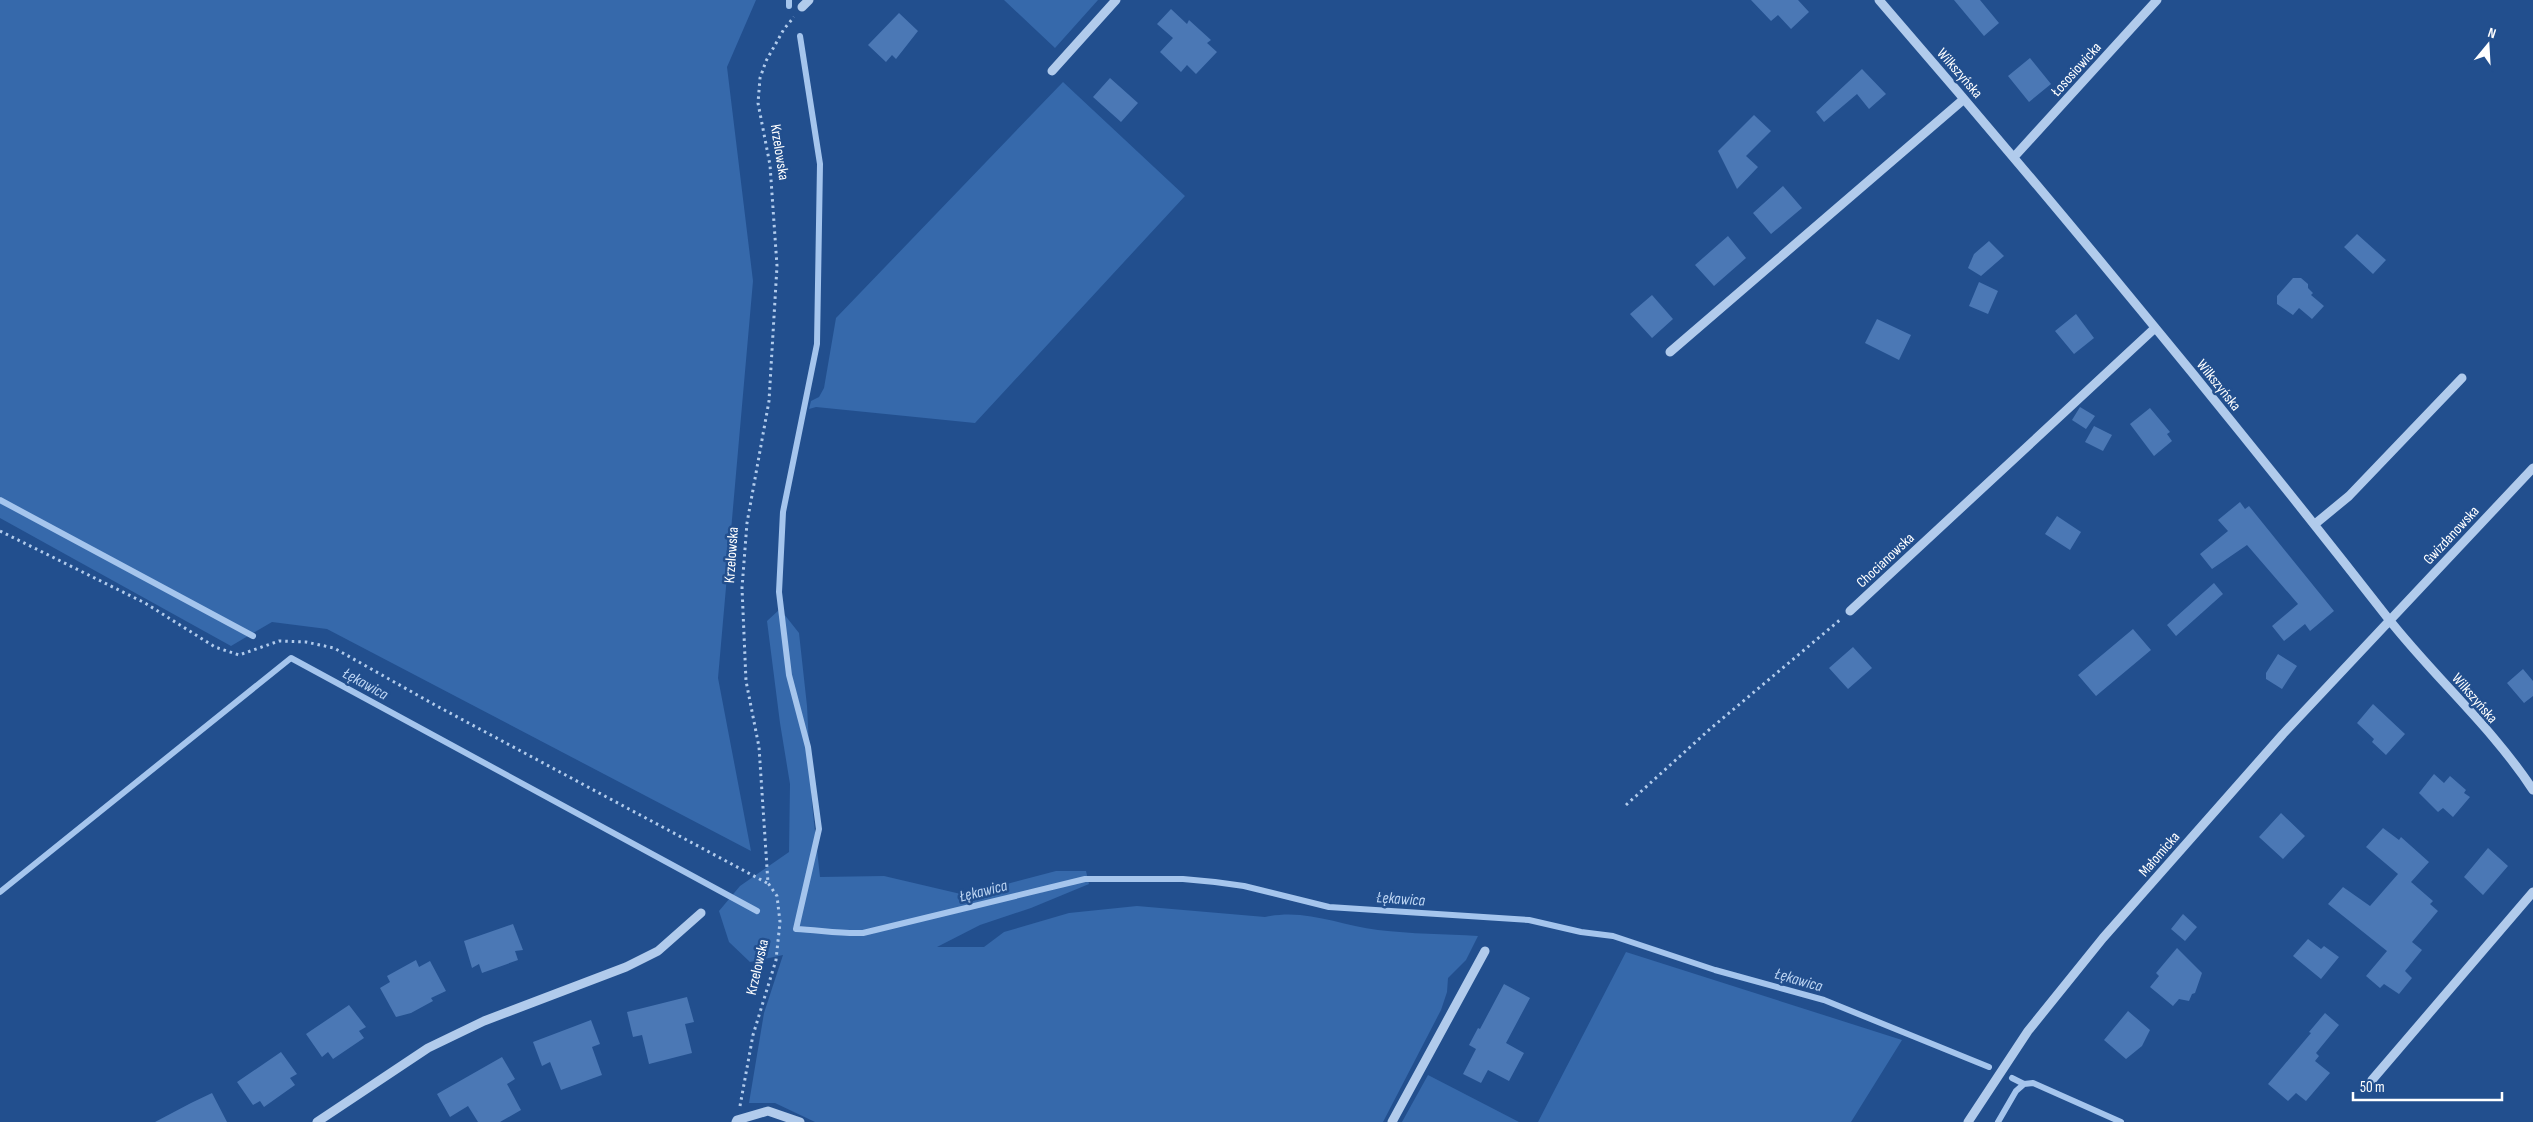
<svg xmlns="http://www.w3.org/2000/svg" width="2533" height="1122" font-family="'Sofia Sans Condensed',sans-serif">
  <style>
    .green { fill: #3669ab }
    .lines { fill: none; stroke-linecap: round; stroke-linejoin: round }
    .stream { stroke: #a5c5ed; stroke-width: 6 }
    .building { fill: #4b78b5 }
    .path { stroke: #b1cbec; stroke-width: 3; stroke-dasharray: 2.5 4; stroke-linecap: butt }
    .minor { stroke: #b1cbec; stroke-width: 9 }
    .labels { text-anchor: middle; stroke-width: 5; stroke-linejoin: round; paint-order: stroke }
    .street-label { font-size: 15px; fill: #fff; stroke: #224f8e }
    .water-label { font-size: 16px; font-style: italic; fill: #bdd5f3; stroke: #224f8e }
  </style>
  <rect width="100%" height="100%" fill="#224f8e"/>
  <path class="green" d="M 0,0 L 756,0 L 727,67 L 753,281 L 718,678 L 751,851 L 327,629 L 272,622 L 231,646 L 0,518 Z
    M 1004,0 L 1098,0 L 1055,48 Z
    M 1063,82 L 1185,196 L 975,423 L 816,407 L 809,409 L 811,401 L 819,397 L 824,388 L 836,318 Z
    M 780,609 L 799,633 L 807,706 L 812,804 L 820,877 L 884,876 L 965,895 L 1056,871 L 1086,871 L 1089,884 L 1031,908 L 980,925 L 937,947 L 984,947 L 1004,932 L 1069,913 L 1137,906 L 1265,917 C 1305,908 1339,925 1378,930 C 1411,934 1445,934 1478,936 L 1466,960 L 1448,978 L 1447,992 L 1441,1010 L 1383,1122 L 815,1122 L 775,1103 L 749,1103 L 764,1013 L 783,955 L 750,962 L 729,942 L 719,911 L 740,886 L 789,852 L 790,784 L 780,723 L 767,621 Z
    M 1626,952 L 1902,1040 L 1851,1122 L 1538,1122 Z
    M 1428,1075 L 1519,1122 L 1402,1122 Z"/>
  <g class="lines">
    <path class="stream" d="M 789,0 L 789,6
      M 800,36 L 820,164 L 817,344 L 783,512 L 779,592 L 789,675 L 808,747 L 819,829 L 796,929 C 819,930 840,934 863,933 L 1085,879 L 1183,879 L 1215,882 L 1244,886 L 1329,907 L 1529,920 L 1581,932 L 1613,936 L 1715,970 L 1824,1000 L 1989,1067
      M 0,500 L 253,636
      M 0,892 L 291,658 L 757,911
      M 2012,1078 L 2024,1084 L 2033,1083 L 2121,1122
      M 1998,1122 L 2016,1091 L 2024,1084"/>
  </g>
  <path class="building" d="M 1751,0 L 1798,0 L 1809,12 L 1791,29 L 1778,15 L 1771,21 Z
    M 1954,0 L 1980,0 L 1999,23 L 1984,36 Z
    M 1171,9 L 1187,24 L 1189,20 L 1211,40 L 1207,43 L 1217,52 L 1196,74 L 1187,65 L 1181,72 L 1160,52 L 1173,38 L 1157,24 Z
    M 899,13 L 918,31 L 896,59 L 892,55 L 886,62 L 868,45 Z
    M 2030,58 L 2051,84 L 2029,102 L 2008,76 Z
    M 1862,69 L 1886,94 L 1869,109 L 1857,94 L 1824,122 L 1816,112 Z
    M 1110,78 L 1138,103 L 1121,122 L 1093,97 Z
    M 1754,115 L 1771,131 L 1746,156 L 1758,167 L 1737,189 L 1718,151 Z
    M 1783,186 L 1802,208 L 1771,234 L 1753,213 Z
    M 2357,234 L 2386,260 L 2373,274 L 2344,247 Z
    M 1728,236 L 1746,258 L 1714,286 L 1695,265 Z
    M 1989,241 L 2004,256 L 1981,276 L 1968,268 L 1974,254 Z
    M 2293,278 L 2301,278 L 2308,284 L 2308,288 L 2313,293 L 2311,295 L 2324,306 L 2312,319 L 2299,308 L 2293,315 L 2277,304 L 2277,296 Z
    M 1979,282 L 1998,291 L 1988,314 L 1969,306 Z
    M 1652,295 L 1673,319 L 1652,338 L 1630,314 Z
    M 2076,314 L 2094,338 L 2074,354 L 2055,331 Z
    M 1877,319 L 1911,335 L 1899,360 L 1865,343 Z
    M 2080,407 L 2095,416 L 2086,429 L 2072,420 Z
    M 2150,408 L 2170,432 L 2167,434 L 2172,441 L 2154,456 L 2130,424 Z
    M 2094,426 L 2112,435 L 2103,451 L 2085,442 Z
    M 2240,502 L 2245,509 L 2249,506 L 2334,611 L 2310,631 L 2305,624 L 2284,641 L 2272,626 L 2298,604 L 2247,545 L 2212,569 L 2200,554 L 2228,531 L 2218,520 Z
    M 2057,516 L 2081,532 L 2070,550 L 2045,534 Z
    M 2214,583 L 2223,594 L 2176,636 L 2167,625 Z
    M 2133,629 L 2151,650 L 2096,696 L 2078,675 Z
    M 1853,647 L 1872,668 L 1848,689 L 1829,668 Z
    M 2278,654 L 2297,666 L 2282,689 L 2266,679 L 2266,673 Z
    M 2523,669 L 2533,681 L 2533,696 L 2524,703 L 2507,683 Z
    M 2373,704 L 2405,734 L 2386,755 L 2372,742 L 2374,739 L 2357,723 Z
    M 2434,774 L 2444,783 L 2450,776 L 2466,790 L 2464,793 L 2470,797 L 2453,817 L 2443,808 L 2438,812 L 2419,793 Z
    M 2281,813 L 2305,836 L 2283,859 L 2259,837 Z
    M 2383,828 L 2399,840 L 2401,837 L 2429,862 L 2411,882 L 2433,901 L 2430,904 L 2438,911 L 2412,942 L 2422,950 L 2405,971 L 2412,978 L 2399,994 L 2384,984 L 2380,988 L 2366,976 L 2387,951 L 2328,904 L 2343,887 L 2370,906 L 2398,874 L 2366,847 Z
    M 2488,848 L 2508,866 L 2483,895 L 2464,877 Z
    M 2183,914 L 2197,927 L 2185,941 L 2171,929 Z
    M 513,924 L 523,950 L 515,951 L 518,960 L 482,973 L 479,964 L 472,968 L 464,941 Z
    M 2308,939 L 2321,949 L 2324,946 L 2339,957 L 2321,979 L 2293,956 Z
    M 2177,948 L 2202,973 L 2195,993 L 2192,994 L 2189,1001 L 2179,999 L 2173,1006 L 2150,987 L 2159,976 L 2156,973 Z
    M 416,960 L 419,967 L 430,961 L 446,991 L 431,998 L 433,1001 L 411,1013 L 396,1017 L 380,988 L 390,982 L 387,976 Z
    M 1504,984 L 1530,998 L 1506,1043 L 1524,1053 L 1509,1081 L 1488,1070 L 1481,1083 L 1463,1074 L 1476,1049 L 1469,1045 L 1478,1028 L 1480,1029 Z
    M 687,997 L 694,1022 L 685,1024 L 692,1053 L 649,1064 L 642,1035 L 633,1037 L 627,1012 Z
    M 349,1005 L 366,1027 L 359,1031 L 364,1038 L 333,1059 L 328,1052 L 322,1057 L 306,1034 Z
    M 2128,1011 L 2150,1030 L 2142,1046 L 2126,1059 L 2104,1040 Z
    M 2325,1013 L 2339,1025 L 2316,1053 L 2319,1056 L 2315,1061 L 2330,1073 L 2306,1101 L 2296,1093 L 2288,1101 L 2268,1084 L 2311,1033 L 2309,1032 Z
    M 591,1020 L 600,1044 L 592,1047 L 602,1075 L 561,1090 L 550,1062 L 542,1066 L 533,1042 Z
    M 281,1052 L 297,1074 L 290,1078 L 295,1085 L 264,1107 L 260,1101 L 253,1105 L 237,1082 Z
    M 502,1057 L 515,1079 L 507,1084 L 521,1110 L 500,1122 L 478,1122 L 468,1106 L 450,1117 L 437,1094 Z
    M 212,1093 L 227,1122 L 155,1122 L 191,1103 Z"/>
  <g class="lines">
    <path class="path" d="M 0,531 L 145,603 L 215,647 L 239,655 L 279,641 L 306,642 L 334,648 L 435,705 L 767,883
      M 1626,805 L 1710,729 L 1841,619
      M 740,1106 L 753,1035 L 776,960 L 780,922 L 777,896 L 768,883 L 759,747 L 746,681 L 742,588 L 747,523 L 769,401 L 777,266 L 770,165 L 758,103 L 760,78 L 766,61 L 784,29 L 794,17"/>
    <path class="minor" d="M 1879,0 C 2053,201 2223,407 2387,617 C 2433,676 2492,727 2533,790
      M 802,7 L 809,0
      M 1052,71 L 1116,0
      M 2014,157 L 2157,0
      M 1670,352 L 1964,99
      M 2315,524 L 2349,496 L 2462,378
      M 1850,611 L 2155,328
      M 2372,1080 L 2533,892
      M 317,1122 L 428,1048 L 484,1021 L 626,967 L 658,951 L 701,913
      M 736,1122 L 737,1120 L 768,1111 L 800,1122
      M 1392,1122 L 1485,951
      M 1968,1122 L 2028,1031 L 2103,938 L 2283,734 L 2533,468"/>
  </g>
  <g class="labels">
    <g class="street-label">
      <text transform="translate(2076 69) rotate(-48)" y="5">Łososiowicka</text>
      <text transform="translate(1960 73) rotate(49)" y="5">Wilkszyńska</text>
      <text transform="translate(780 152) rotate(81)" y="5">Krzelowska</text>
      <text transform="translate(2219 385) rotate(51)" y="5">Wilkszyńska</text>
      <text transform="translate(2451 535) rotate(-47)" y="5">Gwizdanowska</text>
      <text transform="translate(731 555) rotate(-86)" y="5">Krzelowska</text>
      <text transform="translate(1885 560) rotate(-43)" y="5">Chocianowska</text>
      <text transform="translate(2475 698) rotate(49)" y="5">Wilkszyńska</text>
      <text transform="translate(2159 854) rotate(-49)" y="5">Małomicka</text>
      <text transform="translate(757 967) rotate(-77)" y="5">Krzelowska</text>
    </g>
    <g class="water-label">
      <text transform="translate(366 683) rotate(29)" y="6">Łękawica</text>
      <text transform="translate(983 890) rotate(-14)" y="6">Łękawica</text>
      <text transform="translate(1401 898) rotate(4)" y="6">Łękawica</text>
      <text transform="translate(1799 979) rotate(16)" y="6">Łękawica</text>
    </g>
  </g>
  <g transform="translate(2488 45) rotate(18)" stroke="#224f8e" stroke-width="4" paint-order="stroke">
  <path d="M0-4L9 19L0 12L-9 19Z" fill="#ffffff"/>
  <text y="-8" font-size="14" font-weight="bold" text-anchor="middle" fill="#ffffff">N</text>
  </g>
  <path d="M2353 1092v8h149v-8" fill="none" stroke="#ffffff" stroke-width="2.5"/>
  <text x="2360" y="1092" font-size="15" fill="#ffffff" stroke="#224f8e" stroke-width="4" paint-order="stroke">50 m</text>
</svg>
